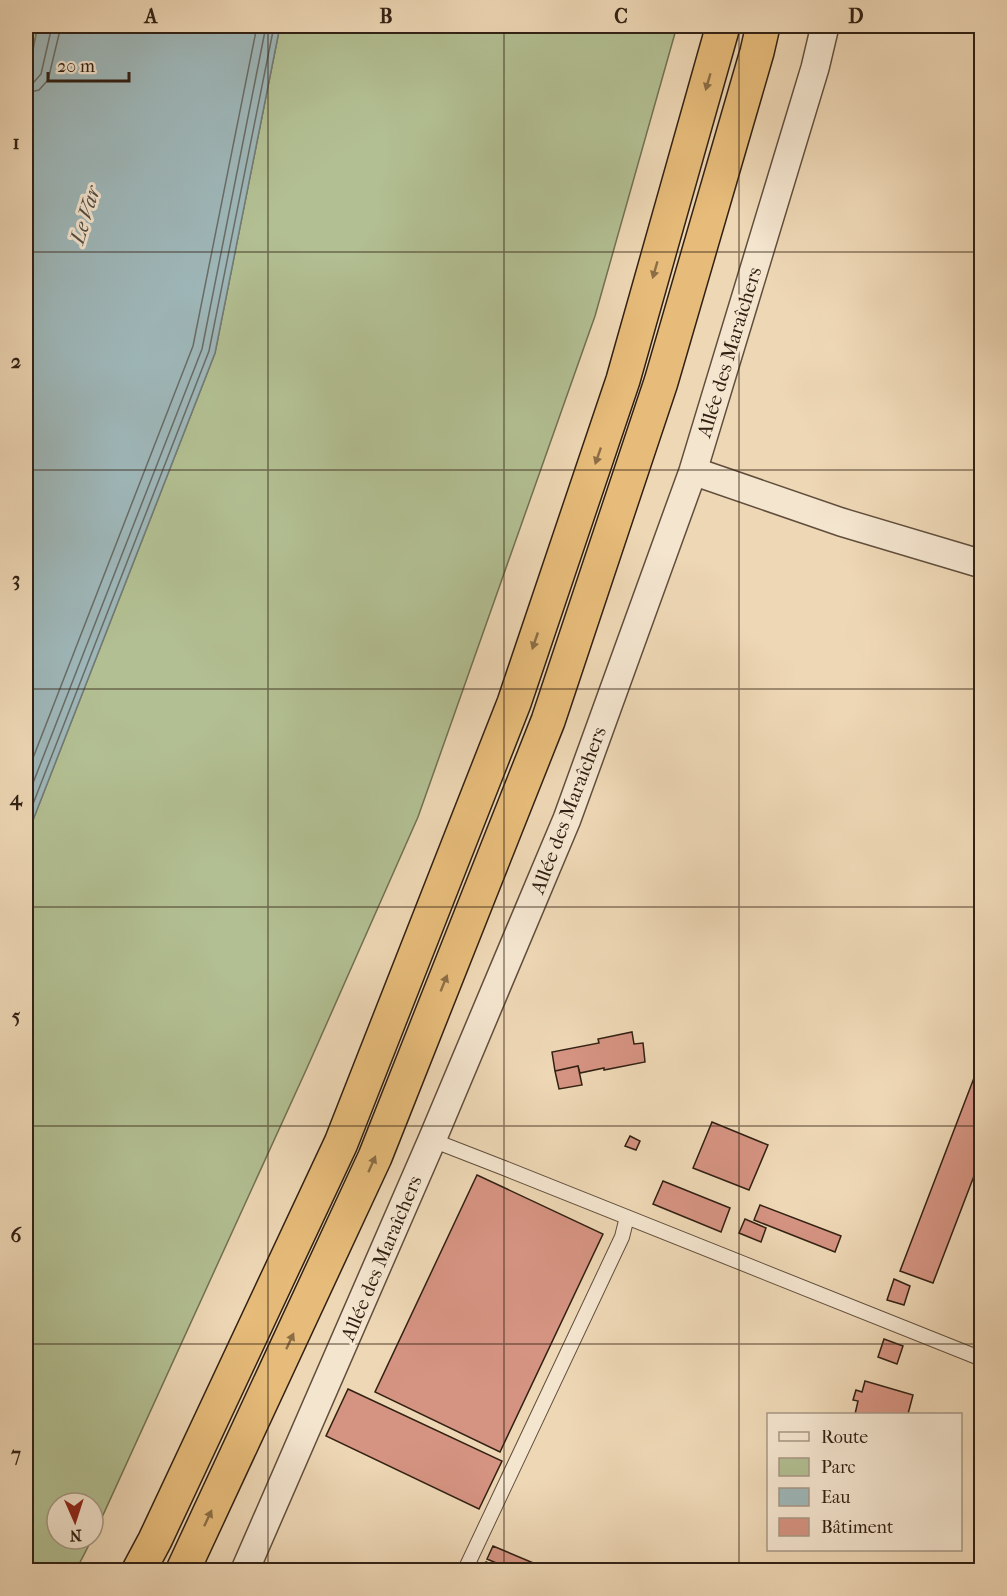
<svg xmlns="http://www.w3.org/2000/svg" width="1007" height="1596" font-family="'IM FELL French Canon',serif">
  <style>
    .green { fill: #b2bf92; stroke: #727052; stroke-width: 1.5 }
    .water { fill: #9eb7b9; stroke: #737b77; stroke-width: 1.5 }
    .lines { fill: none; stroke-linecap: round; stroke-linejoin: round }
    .shore { stroke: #686c66; stroke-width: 1.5 }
    .building { fill: #d59381; stroke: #322113; stroke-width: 1.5 }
    .lane-casing { stroke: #614e3c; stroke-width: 16 }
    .street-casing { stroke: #614e3c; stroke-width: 30 }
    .highway-casing { stroke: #322113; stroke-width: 36 }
    .lane { stroke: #f4e5cf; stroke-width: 14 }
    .street { stroke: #f4e5cf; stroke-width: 27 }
    .highway { stroke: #e7bc7a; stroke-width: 33 }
    .oneway { fill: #8c6e46 }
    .grid { fill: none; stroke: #322113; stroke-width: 1.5; stroke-opacity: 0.55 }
    .labels { text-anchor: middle; stroke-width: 6; stroke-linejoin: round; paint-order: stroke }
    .street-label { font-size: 20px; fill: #322113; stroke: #f4e5cf }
    .water-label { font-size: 21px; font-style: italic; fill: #524e45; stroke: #f4e5cf }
    .neatline { fill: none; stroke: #322113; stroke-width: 2 }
    .grid-label { font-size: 20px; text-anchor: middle; font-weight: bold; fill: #322113 }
  </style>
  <rect width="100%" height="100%" fill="#eed7b5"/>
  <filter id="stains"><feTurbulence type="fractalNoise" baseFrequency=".00333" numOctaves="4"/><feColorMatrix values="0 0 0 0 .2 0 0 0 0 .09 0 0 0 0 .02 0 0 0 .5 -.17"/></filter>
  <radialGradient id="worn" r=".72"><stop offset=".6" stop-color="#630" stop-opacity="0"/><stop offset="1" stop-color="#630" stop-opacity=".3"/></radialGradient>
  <path class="green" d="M 26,26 L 38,26 L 26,82 Z
    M 280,26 L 677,26 L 595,316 L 418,817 L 307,1068 L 93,1537 L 93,1503 L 57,1503 L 57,1539 L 92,1539 L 76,1570 L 26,1570 L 26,838 L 215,353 Z"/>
  <path class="water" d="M 38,26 L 280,26 L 215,353 L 26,838 L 26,82 Z"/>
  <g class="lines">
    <path class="shore" d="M 26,84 L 34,82 L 41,74 L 52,26
      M 26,93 L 39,90 L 48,80 L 61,26
      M 26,776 L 193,346 L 257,26
      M 26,801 L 202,349 L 266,26
      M 26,822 L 209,351 L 274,26"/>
  </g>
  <path class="building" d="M 632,1032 L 634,1044 L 643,1043 L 645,1062 L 604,1070 L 604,1068 L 580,1073 L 578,1066 L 555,1071 L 552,1052 L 599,1043 L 598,1039 Z
    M 982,1057 L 982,1155 L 933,1283 L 900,1271 Z
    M 578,1066 L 582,1085 L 559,1089 L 555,1071 Z
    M 712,1122 L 768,1145 L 749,1190 L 693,1168 Z
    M 630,1136 L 640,1141 L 636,1150 L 625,1146 Z
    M 477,1175 L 603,1234 L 500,1452 L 375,1392 Z
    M 663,1181 L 730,1208 L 721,1232 L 653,1204 Z
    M 760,1205 L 841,1236 L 835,1252 L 754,1220 Z
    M 745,1219 L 766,1228 L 761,1242 L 739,1233 Z
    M 894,1279 L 910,1286 L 904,1305 L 887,1300 Z
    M 884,1339 L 903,1346 L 897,1364 L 878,1357 Z
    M 865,1381 L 913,1395 L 908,1414 L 855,1414 L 858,1401 L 853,1400 L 856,1390 L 862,1392 Z
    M 348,1389 L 502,1461 L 479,1509 L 326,1436 Z
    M 493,1546 L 550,1570 L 513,1570 L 487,1559 Z
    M 486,1562 L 506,1570 L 483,1570 Z"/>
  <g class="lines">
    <g class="lane-casing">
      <path id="lane" d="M 432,1140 L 504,1168 L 982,1359
        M 465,1570 L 622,1237 L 627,1217
        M 981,1570 L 982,1569"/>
    </g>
    <g class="street-casing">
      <path id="street" d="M 693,471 L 841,522 L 982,564
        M 245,1570 L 432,1140 L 567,819 L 693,471 L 815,68 L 825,26"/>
    </g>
    <g class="highway-casing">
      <path id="highway" d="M 139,1570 L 155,1540 L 341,1143 L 514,703 L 623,380 L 723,26
        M 183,1570 L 375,1157 L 548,721 L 661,382 L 757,52 L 763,26"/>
    </g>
    <use href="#lane" class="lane"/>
    <use href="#street" class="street"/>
    <use href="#highway" class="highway"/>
  </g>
  <defs><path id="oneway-solid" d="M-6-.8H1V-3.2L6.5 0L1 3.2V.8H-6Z" transform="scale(1.5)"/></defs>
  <g class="oneway">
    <use href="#oneway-solid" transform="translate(708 82) rotate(106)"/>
    <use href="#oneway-solid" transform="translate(655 270) rotate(106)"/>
    <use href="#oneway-solid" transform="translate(598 456) rotate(109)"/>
    <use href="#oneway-solid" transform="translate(535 641) rotate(109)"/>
    <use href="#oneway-solid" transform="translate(444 983) rotate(-68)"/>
    <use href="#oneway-solid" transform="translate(372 1164) rotate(-66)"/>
    <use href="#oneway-solid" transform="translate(290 1341) rotate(-65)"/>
    <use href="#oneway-solid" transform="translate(208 1518) rotate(-65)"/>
  </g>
  <path class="grid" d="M 268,26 L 268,1570M 504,26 L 504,1570M 739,26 L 739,1570M 26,252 L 982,252M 26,470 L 982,470M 26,689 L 982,689M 26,907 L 982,907M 26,1126 L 982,1126M 26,1344 L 982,1344"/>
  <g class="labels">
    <g class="street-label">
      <text transform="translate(729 352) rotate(-73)" y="7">Allée des Maraîchers</text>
      <text transform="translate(568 810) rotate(-69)" y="7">Allée des Maraîchers</text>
      <text transform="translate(381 1258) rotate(-67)" y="7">Allée des Maraîchers</text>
    </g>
    <g class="water-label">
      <text transform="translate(85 215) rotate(-73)" y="7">Le Var</text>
    </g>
  </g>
  <rect width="1007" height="1596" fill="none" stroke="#eed7b5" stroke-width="66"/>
  <rect x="767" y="1413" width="195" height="138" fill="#f4e5cf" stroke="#a69784" stroke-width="1.5"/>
  <rect x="779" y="1432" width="30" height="9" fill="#f4e5cf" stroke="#a69784" stroke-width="1.5"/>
  <text x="821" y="1443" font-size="18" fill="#322113">Route</text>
  <rect x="779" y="1458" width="30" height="18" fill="#b2bf92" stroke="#a69784" stroke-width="1.5"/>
  <text x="821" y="1473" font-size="18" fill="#322113">Parc</text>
  <rect x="779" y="1488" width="30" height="18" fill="#9eb7b9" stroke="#a69784" stroke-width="1.5"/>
  <text x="821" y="1503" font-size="18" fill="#322113">Eau</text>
  <rect x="779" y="1518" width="30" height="18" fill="#d59381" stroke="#a69784" stroke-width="1.5"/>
  <text x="821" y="1533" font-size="18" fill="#322113">Bâtiment</text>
  <g transform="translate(75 1521) rotate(177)"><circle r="28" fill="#f4e5cf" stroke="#a69784" stroke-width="1.5"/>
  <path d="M0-4.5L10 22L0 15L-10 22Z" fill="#8f2418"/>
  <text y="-9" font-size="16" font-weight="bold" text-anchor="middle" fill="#322113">N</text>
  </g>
  <path d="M48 72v9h81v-9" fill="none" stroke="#322113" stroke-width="3"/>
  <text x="57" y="72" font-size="18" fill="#322113" stroke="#f4e5cf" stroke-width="4.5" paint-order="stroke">20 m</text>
  <rect x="33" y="33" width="941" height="1530" class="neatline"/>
  <g class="grid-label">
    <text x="151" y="23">A</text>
    <text x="386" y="23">B</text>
    <text x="621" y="23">C</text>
    <text x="856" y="23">D</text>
    <text x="16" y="149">1</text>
    <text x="16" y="368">2</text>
    <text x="16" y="586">3</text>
    <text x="16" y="805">4</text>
    <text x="16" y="1023">5</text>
    <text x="16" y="1242">6</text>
    <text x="16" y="1461">7</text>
  </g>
  <rect width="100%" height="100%" filter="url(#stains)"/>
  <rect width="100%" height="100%" fill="url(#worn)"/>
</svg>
